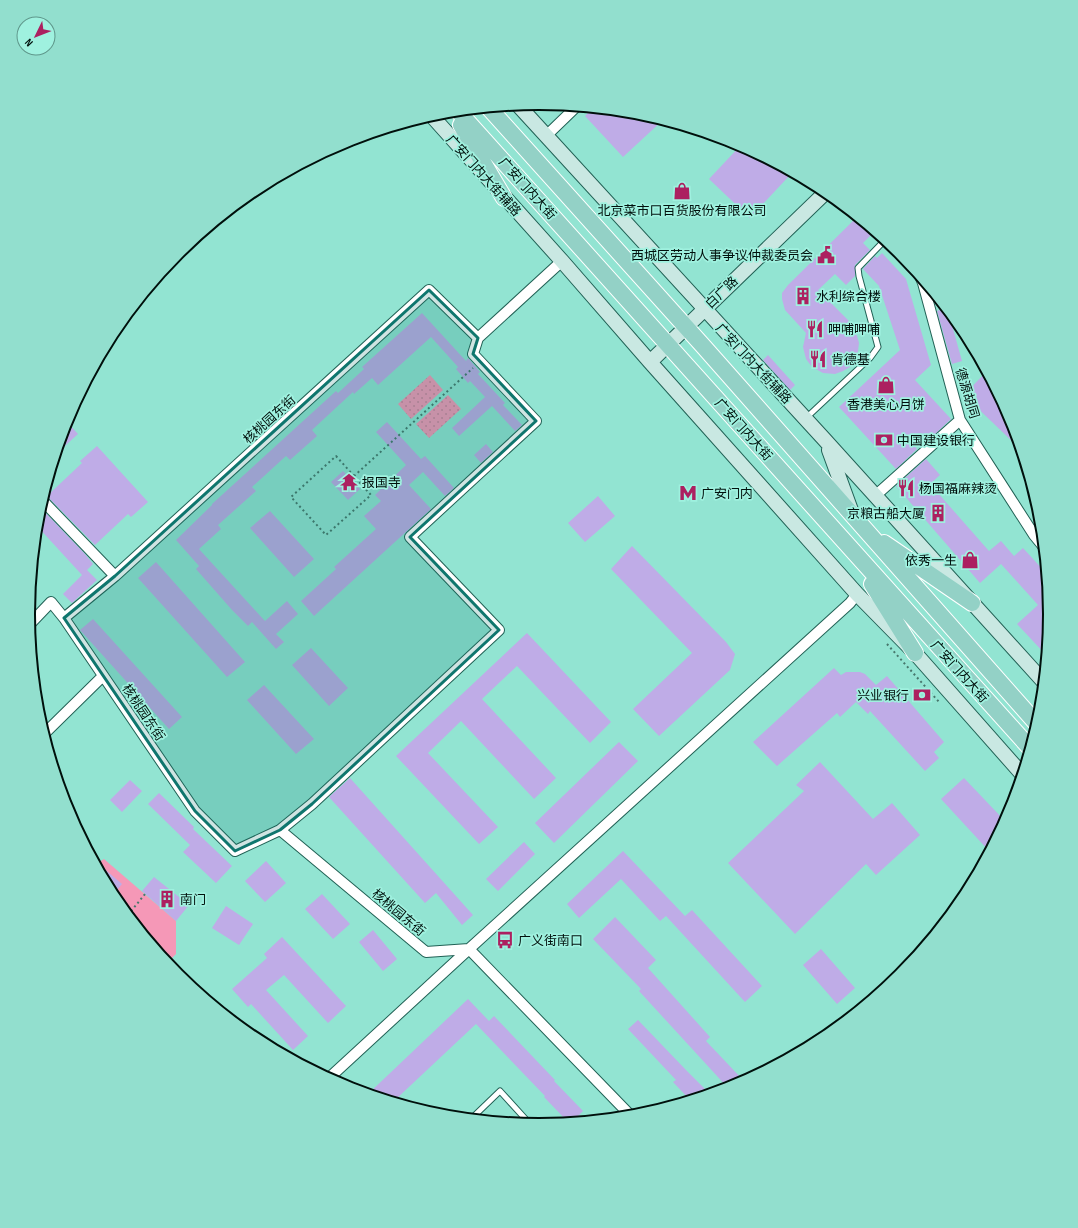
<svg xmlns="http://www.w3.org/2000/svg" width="1078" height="1228" font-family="'Sofia Sans Condensed','Noto Sans SC',sans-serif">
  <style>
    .grass { fill: url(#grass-dots) }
    .park { fill: #f598b7 }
    .building { fill: #bface7 }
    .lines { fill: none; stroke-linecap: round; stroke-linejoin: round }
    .lane-casing { stroke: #216155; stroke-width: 7 }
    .street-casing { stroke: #216155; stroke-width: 12 }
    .secondary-casing { stroke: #216155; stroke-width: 16 }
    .primary-casing { stroke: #fff; stroke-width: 18 }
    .path { stroke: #47776c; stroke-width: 2; stroke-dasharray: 2 3; stroke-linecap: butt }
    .lane { stroke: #fff; stroke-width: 5 }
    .street { stroke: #fff; stroke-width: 10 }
    .secondary { stroke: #c9e8e2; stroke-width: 14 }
    .primary { stroke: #93d1c6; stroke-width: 16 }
    .marked { fill: #0f766e; fill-opacity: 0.2; stroke: #0f766e; stroke-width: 3; stroke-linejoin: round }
    .labels { text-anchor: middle; stroke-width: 3.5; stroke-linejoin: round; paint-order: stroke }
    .street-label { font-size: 13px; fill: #00100c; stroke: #9ff1df }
    .poi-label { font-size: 13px; fill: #00100c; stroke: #9ff1df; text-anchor: start }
    .rim { fill: none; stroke: #00100c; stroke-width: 2 }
  </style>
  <defs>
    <pattern id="grass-dots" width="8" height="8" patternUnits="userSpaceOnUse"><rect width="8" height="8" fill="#f598b7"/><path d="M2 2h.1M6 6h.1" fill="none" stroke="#d0829c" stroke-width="1.8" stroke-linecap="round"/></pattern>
  </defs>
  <rect width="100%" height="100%" fill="#92e4d2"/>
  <path class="grass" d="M 430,375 L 443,390 L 411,419 L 398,404 Z
    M 448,395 L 461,409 L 429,438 L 416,424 Z"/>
  <path class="park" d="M 104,859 L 176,921 L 176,954 L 167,963 L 114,898 L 96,864 Z"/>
  <path class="building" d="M 593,108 L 639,113 L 663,120 L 623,157 L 585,116 Z
    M 741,145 L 787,170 L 791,174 L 750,218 L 709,179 Z
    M 856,218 L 872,234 L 863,243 L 870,250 L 855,265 L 855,276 L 846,285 L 835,274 L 818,290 L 851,323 L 857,336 L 859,343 L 858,351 L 855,360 L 850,367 L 843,371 L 835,374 L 823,373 L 812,367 L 806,359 L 803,347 L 806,333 L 785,310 L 782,299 L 782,293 L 788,285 Z
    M 882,253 L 906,279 L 931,365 L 915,380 L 951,419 L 932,437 L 929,434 L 915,447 L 917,449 L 896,469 L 839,407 L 900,350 L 879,286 L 863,269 L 875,256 L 877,258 Z
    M 946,308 L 948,311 L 962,361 L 952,364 L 937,311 Z
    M 422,313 L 466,361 L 468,358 L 480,372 L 478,374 L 505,403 L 503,405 L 522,425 L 515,431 L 492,406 L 459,436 L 452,428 L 485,397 L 470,381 L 468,383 L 456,369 L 458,367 L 431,337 L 378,385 L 372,378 L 354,394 L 353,392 L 312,430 L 317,436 L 290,460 L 286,456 L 252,487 L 256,491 L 218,525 L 221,529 L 199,549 L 265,621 L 287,601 L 298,614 L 276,634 L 284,642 L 276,649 L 252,622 L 248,626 L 232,610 L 196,569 L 199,566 L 176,540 L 212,505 L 212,504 L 336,391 L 338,393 L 364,369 L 362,367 Z
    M 768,355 L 795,385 L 790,390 L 763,360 Z
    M 986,372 L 1011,419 L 1020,449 L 964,395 Z
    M 66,421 L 78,434 L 56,454 Z
    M 387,422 L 421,459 L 425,456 L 454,488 L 445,496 L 423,472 L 409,485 L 431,509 L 314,616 L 301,601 L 336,569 L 334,567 L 376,529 L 364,516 L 381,501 L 375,495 L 406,465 L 376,432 Z
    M 486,444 L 493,452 L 481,463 L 474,455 Z
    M 97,446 L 148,502 L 131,517 L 128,514 L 95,545 L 47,496 L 82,463 L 80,461 Z
    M 926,459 L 940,475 L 930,484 L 989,551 L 1001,541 L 1014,556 L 1023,548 L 1046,573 L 1050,614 L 1046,655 L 1017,624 L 1038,605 L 1001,564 L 980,583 L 896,486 Z
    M 343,471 L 360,489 L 348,500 L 331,482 Z
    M 598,496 L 615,516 L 585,542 L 568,523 Z
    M 40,507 L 85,554 L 93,564 L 82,575 L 37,526 Z
    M 270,511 L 314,559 L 294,577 L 250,528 Z
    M 632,546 L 726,642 L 735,654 L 730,670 L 659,736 L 633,709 L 692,653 L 611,569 Z
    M 156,562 L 245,662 L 227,677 L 138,578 Z
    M 87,570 L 97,580 L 72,603 L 63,594 Z
    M 93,619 L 182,717 L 169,729 L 80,630 Z
    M 527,633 L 611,722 L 590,743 L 517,666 L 482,699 L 556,778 L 534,799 L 461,721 L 428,753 L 498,827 L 479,844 L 396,756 Z
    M 311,648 L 348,688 L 329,706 L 292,665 Z
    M 834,668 L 841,675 L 846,672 L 860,672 L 865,674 L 876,685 L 887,676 L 944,742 L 934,752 L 939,758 L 925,771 L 870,711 L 868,714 L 856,702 L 840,717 L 837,713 L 777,766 L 753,742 Z
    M 264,685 L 314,739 L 296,754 L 247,700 Z
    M 619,742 L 638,761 L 554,843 L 535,823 Z
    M 820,762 L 873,819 L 892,803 L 920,835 L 876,875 L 866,864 L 795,934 L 728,863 L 804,791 L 796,785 Z
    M 350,778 L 473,915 L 462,925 L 436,893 L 425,903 L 329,797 Z
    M 964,778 L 1005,821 L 989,851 L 941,799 Z
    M 130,780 L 142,791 L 122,812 L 110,800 Z
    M 159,793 L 194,827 L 193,829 L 232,866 L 216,883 L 183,852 L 190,845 L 148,804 Z
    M 524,842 L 535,854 L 498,891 L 486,879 Z
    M 623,851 L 685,916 L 692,910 L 762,986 L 745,1002 L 666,916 L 660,921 L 621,879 L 579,918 L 567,904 Z
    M 94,860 L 122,884 L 113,895 L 94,861 Z
    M 266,861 L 286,883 L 265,902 L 245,881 Z
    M 154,877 L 189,905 L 176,921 L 142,891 Z
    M 322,894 L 350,924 L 333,939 L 305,909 Z
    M 226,906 L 253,924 L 239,945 L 212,928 Z
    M 615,917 L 656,960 L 648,968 L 710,1037 L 706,1041 L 744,1081 L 728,1088 L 639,991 L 641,989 L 593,939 Z
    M 373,930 L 397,959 L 383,971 L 359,942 Z
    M 282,937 L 346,1006 L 328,1023 L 284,975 L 266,990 L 308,1036 L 293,1050 L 251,1004 L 248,1007 L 232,989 L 267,958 L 264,954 Z
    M 821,949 L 855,988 L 837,1004 L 803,965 Z
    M 468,999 L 489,1021 L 494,1016 L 555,1080 L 554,1081 L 583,1111 L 572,1122 L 568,1122 L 544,1097 L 545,1096 L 476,1024 L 394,1101 L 368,1094 Z
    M 638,1020 L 686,1070 L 710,1094 L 690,1100 L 673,1082 L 676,1080 L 628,1029 Z"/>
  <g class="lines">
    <g class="lane-casing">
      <path id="lane" d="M 806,418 L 870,358 L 878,347 L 859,276 L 858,268 L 885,240
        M 472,1118 L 500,1091 L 530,1124"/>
    </g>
    <g class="street-casing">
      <path id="street" d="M 546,136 L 576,107
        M 920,276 L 923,283 L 960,420 L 1034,535 L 1043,546
        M 478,338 L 429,290 L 115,576 L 64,618 L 195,811 L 235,851 L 280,830 L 426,952 L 469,949 L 631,1116
        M 875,496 L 960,420
        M 42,500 L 115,576
        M 29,625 L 51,602 L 64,618
        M 44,734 L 103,676
        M 280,830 L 312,804 L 499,630 L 410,537 L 536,421 L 473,354 L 478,338 L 562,261
        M 329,1078 L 469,949 L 850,603 L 857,594"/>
    </g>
    <g class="secondary-casing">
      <path id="secondary" d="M 518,105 L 824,439 L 1043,681
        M 431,115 L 562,261 L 650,362 L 857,594 L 915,653 L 1022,774
        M 650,362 L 826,192
        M 829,450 L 852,513"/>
    </g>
    <g class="primary-casing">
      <path id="primary" d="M 489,108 L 704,347 L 1037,724
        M 458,111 L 1030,748
        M 461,125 L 504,198
        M 884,543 L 972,603
        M 872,584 L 915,653"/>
    </g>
    <path class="path" d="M 336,456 L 371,495 L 326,535 L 291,497 Z
      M 354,476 L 473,368
      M 887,644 L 940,703
      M 128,915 L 145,894"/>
    <use href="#lane" class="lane"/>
    <use href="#street" class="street"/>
    <use href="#secondary" class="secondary"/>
    <use href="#primary" class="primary"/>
  </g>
  <path class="marked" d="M 429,290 L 478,338 L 473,354 L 536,421 L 410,537 L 499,630 L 312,804 L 280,830 L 235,851 L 195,811 L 64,618 L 115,576 Z"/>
  <defs>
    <g id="shop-bare" transform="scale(1.38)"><path d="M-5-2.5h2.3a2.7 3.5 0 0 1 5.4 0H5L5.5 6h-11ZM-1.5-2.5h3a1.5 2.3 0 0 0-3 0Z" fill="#ac2060" stroke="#9ff1df" stroke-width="2.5" paint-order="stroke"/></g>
    <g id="civic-bare" transform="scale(1.38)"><path d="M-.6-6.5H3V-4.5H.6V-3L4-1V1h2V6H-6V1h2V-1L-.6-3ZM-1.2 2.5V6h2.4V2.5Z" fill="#ac2060" stroke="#9ff1df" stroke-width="2.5" paint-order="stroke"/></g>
    <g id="building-bare" transform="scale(1.38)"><path d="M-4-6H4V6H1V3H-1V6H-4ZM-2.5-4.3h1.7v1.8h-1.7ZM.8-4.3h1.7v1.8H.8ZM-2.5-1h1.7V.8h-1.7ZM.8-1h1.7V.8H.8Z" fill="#ac2060" stroke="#9ff1df" stroke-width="2.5" paint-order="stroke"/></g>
    <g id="restaurant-bare" transform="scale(1.38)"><path d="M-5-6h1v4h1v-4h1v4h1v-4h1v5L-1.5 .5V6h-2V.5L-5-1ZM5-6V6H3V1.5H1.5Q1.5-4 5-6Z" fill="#ac2060" stroke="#9ff1df" stroke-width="2.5" paint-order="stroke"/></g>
    <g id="bank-bare" transform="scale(1.38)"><path d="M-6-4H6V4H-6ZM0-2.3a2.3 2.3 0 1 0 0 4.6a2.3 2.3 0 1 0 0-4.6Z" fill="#ac2060" stroke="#9ff1df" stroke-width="2.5" paint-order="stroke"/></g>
    <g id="temple-bare" transform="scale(1.38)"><path d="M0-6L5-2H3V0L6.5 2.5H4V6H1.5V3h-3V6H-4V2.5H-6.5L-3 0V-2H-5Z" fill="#ac2060" stroke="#9ff1df" stroke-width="2.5" paint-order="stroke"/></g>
    <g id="metro-bare" transform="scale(1.38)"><path d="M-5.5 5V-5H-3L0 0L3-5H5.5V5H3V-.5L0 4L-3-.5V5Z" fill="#ac2060" stroke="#9ff1df" stroke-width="2.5" paint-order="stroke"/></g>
    <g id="bus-bare" transform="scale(1.38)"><path d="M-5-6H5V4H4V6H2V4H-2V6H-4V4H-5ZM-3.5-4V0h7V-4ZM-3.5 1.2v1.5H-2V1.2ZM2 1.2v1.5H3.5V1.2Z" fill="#ac2060" stroke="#9ff1df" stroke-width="2.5" paint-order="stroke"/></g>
  </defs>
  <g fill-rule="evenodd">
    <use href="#shop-bare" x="682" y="191"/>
    <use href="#civic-bare" x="826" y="255"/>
    <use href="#building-bare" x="803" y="296"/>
    <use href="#restaurant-bare" x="815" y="329"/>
    <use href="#restaurant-bare" x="818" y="359"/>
    <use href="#shop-bare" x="886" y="385"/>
    <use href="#bank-bare" x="884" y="440"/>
    <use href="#temple-bare" x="349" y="482"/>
    <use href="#restaurant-bare" x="906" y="488"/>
    <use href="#metro-bare" x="688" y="493"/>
    <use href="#building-bare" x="938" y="513"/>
    <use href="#shop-bare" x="970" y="560"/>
    <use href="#bank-bare" x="922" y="695"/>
    <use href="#building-bare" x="167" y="899"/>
    <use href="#bus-bare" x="505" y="940"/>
  </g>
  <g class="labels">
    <g class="street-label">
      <text transform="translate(484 175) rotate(48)" y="5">广安门内大街辅路</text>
      <text transform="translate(528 188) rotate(48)" y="5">广安门内大街</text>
      <text transform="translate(721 292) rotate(-44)" y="5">白广路</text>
      <text transform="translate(754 363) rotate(47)" y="5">广安门内大街辅路</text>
      <text transform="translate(968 393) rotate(73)" y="5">德源胡同</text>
      <text transform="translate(269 419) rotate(-42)" y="5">核桃园东街</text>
      <text transform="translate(744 429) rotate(48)" y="5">广安门内大街</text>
      <text transform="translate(960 671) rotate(48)" y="5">广安门内大街</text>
      <text transform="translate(144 712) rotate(56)" y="5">核桃园东街</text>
      <text transform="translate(399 912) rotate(40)" y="5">核桃园东街</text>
    </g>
    <g class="poi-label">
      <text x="682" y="215" text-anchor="middle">北京菜市口百货股份有限公司</text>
      <text x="813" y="260" text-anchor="end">西城区劳动人事争议仲裁委员会</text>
      <text x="816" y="301">水利综合楼</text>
      <text x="828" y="334">呷哺呷哺</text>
      <text x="831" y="364">肯德基</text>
      <text x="886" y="409" text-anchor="middle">香港美心月饼</text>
      <text x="897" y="445">中国建设银行</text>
      <text x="362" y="487">报国寺</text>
      <text x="919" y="493">杨国福麻辣烫</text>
      <text x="701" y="498">广安门内</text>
      <text x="925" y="518" text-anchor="end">京粮古船大厦</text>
      <text x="957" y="565" text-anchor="end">依秀一生</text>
      <text x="909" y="700" text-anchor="end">兴业银行</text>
      <text x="180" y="904">南门</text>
      <text x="518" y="945">广义街南口</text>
    </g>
  </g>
  <path d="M0 0H1078V1228H0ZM35 614a504 504 0 1 1 1008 0a504 504 0 1 1-1008 0Z" fill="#92dfce" fill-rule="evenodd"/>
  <path class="rim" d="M35 614a504 504 0 1 1 1008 0a504 504 0 1 1-1008 0Z"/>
  <g transform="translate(36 36) rotate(227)"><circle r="19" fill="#9ff1df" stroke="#5f978b"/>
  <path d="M0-3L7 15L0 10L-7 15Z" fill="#ac2060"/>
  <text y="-6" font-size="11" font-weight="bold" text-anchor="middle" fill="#00100c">N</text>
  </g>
</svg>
